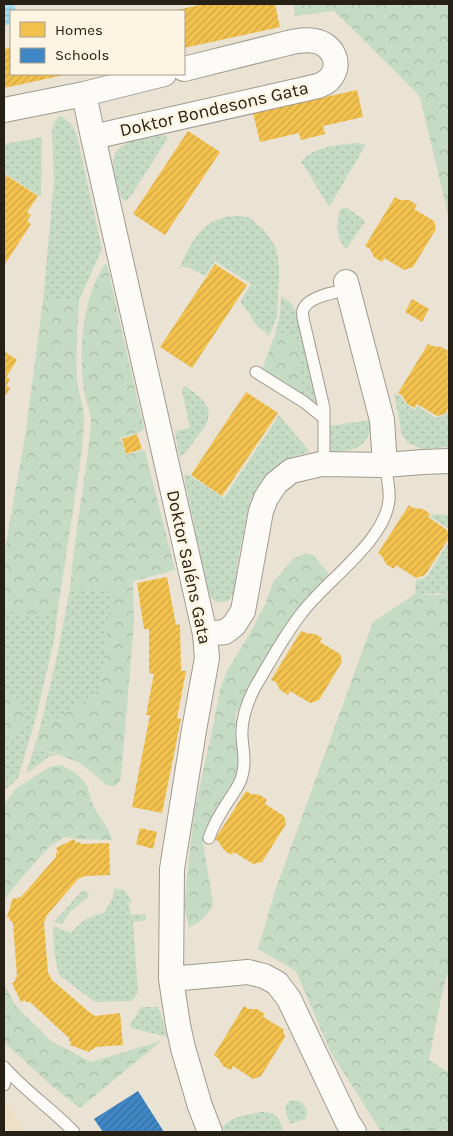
<svg xmlns="http://www.w3.org/2000/svg" width="453" height="1136" font-family="Karla,sans-serif">
  <style>
    .built { fill: #eee0c4 }
    .grass { fill: url(#grass-dots) }
    .forest { fill: url(#forest-crowns) }
    .water { fill: url(#water-rules) }
    .homes { fill: url(#homes-hatch) }
    .schools { fill: url(#schools-hatch) }
    .lines { fill: none; stroke-linecap: round; stroke-linejoin: round }
    .service-casing { stroke: #a09a8e; stroke-width: 13 }
    .minor-casing { stroke: #a09a8e; stroke-width: 26 }
    .service { stroke: #fcfbf8; stroke-width: 11 }
    .minor { stroke: #fcfbf8; stroke-width: 24 }
    .labels { text-anchor: middle; stroke-width: 5; stroke-linejoin: round; paint-order: stroke }
    .street-label { font-size: 18px; fill: #262015; stroke: #fdf4e1 }
  </style>
  <defs>
    <pattern id="grass-dots" width="8" height="8" patternUnits="userSpaceOnUse" patternTransform="scale(1.25)"><rect width="8" height="8" fill="#c6dbc3"/><path d="M2 2h.1M6 6h.1" fill="none" stroke="#aabca7" stroke-width="1.8" stroke-linecap="round"/></pattern>
    <pattern id="forest-crowns" width="20" height="18" patternUnits="userSpaceOnUse" patternTransform="scale(1.25)"><rect width="20" height="18" fill="#c6dbc3"/><path d="M2 6a3 3 0 1 1 6 0M12 15a3 3 0 1 1 6 0" fill="none" stroke="#aabca7"/></pattern>
    <pattern id="water-rules" width="6" height="5" patternUnits="userSpaceOnUse" patternTransform="scale(1.25)"><rect width="6" height="5" fill="#a3daee"/><path d="M0 2.5h6" fill="none" stroke="#8cbbcb"/></pattern>
    <pattern id="homes-hatch" width="6" height="6" patternUnits="userSpaceOnUse" patternTransform="scale(1.25)"><rect width="6" height="6" fill="#f2c14e"/><path d="M-1 1l2-2M0 6l6-6M5 7l2-2" fill="none" stroke="#cfa643"/></pattern>
    <pattern id="schools-hatch" width="6" height="6" patternUnits="userSpaceOnUse" patternTransform="scale(1.25)"><rect width="6" height="6" fill="#3f88c5"/><path d="M-1 1l2-2M0 6l6-6M5 7l2-2" fill="none" stroke="#356f9f"/></pattern>
  </defs>
  <rect width="100%" height="100%" fill="#eae2d2"/>
  <path class="built" d="M 4,1098 L 25,1132 L 4,1132 Z"/>
  <path class="grass" d="M 60,116 C 69,120 74,126 77,136 L 102,249 L 79,300 L 43,301 L 54,181 L 52,129 L 54,122 Z
    M 163,135 L 167,136 L 167,139 L 131,196 L 126,201 L 121,198 C 118,187 114,175 113,163 C 113,139 146,139 163,135 Z
    M 42,137 L 41,197 L 4,173 L 4,144 Z
    M 358,143 L 364,144 L 365,146 L 329,207 L 306,169 L 301,162 C 313,146 339,145 358,143 Z
    M 343,208 L 347,208 L 364,220 L 365,222 L 346,249 C 336,239 336,223 340,210 Z
    M 234,216 L 243,216 L 250,218 L 264,230 L 275,246 L 278,257 L 279,271 L 277,317 L 269,336 L 254,323 L 250,314 L 240,302 L 251,284 L 215,261 L 205,276 L 188,267 L 180,267 C 188,248 200,224 222,218 C 226,217 230,216 234,216 Z
    M 281,296 C 289,301 294,305 297,314 L 317,402 L 316,404 L 313,403 L 297,392 L 298,345 L 275,335 L 280,314 Z
    M 185,386 C 225,412 207,423 185,453 L 181,457 L 179,455 L 175,431 L 190,428 L 182,391 L 183,387 Z
    M 394,393 L 401,396 L 406,404 L 415,410 L 418,406 L 436,418 L 446,414 L 449,409 L 449,447 L 422,449 L 408,443 L 402,435 Z
    M 279,415 L 310,452 C 304,454 297,455 291,458 C 273,466 257,484 250,501 L 238,560 L 235,591 L 228,601 L 223,602 L 216,602 L 210,596 L 203,569 L 184,475 L 189,475 L 224,498 Z
    M 371,420 C 371,428 370,434 366,440 C 357,452 343,451 329,452 L 329,426 Z
    M 432,514 L 449,515 L 449,531 L 448,528 L 430,517 Z
    M 449,541 L 449,593 L 415,594 L 416,580 L 427,577 Z
    M 112,588 L 100,689 L 76,707 L 40,728 L 57,656 L 70,589 Z
    M 4,610 L 34,615 L 57,614 L 55,636 L 36,717 L 18,778 L 4,791 L 4,737 L 6,738 L 18,698 L 4,695 Z
    M 34,749 L 59,755 L 50,756 L 29,772 L 27,772 L 28,767 Z
    M 114,888 L 125,891 L 132,902 L 128,903 L 131,915 L 146,914 L 146,920 L 133,922 L 138,992 L 132,1001 L 95,1002 L 59,975 L 54,952 L 53,926 L 71,933 C 83,920 87,917 104,913 L 113,898 Z
    M 86,891 L 89,896 L 70,912 L 62,924 L 54,922 L 81,892 Z
    M 141,1007 L 157,1007 L 160,1011 L 167,1037 L 131,1028 L 130,1025 Z
    M 295,1100 C 304,1102 310,1110 305,1119 L 290,1124 L 285,1109 L 286,1104 L 289,1101 Z
    M 261,1112 C 276,1111 280,1118 284,1132 L 224,1132 L 223,1126 C 233,1116 248,1115 261,1112 Z"/>
  <path class="forest" d="M 294,4 L 449,4 L 449,219 L 420,97 L 380,56 L 334,11 L 295,16 Z
    M 105,264 L 107,265 L 144,429 L 140,432 L 120,438 L 126,455 L 144,450 L 145,451 L 175,570 L 133,581 L 134,623 L 121,777 C 119,785 116,788 107,785 L 80,763 L 55,753 L 34,749 L 40,728 L 76,707 L 100,689 L 112,588 L 70,589 C 72,571 73,553 76,536 C 81,498 88,460 91,422 C 91,412 85,400 84,389 C 78,351 83,296 105,264 Z
    M 79,300 C 78,327 75,354 77,380 C 78,394 85,408 84,421 C 83,449 78,477 74,504 C 68,541 63,577 57,614 L 34,615 L 4,610 L 4,554 L 25,437 L 43,301 Z
    M 286,332 L 294,337 L 298,345 L 298,373 L 303,379 L 297,392 L 262,369 L 275,335 Z
    M 306,553 L 314,556 L 329,574 L 315,591 L 297,610 L 249,685 L 236,714 L 235,734 L 238,753 L 237,776 L 234,783 L 227,794 L 213,815 L 205,831 L 203,842 L 213,904 C 209,915 199,922 189,928 L 184,905 L 194,813 L 213,726 L 220,690 L 227,671 L 250,633 L 266,603 L 273,582 L 293,559 Z
    M 449,593 L 449,968 L 442,994 L 429,1060 L 449,1073 L 449,1132 L 384,1132 L 380,1130 L 330,1051 L 296,971 L 258,949 L 275,891 L 373,622 L 415,594 L 438,595 Z
    M 4,695 L 18,698 L 25,715 L 21,731 L 6,738 L 4,737 Z
    M 59,765 C 71,769 80,774 87,786 C 90,793 91,802 95,809 C 101,819 109,828 112,840 L 80,839 L 64,837 L 48,848 L 18,882 L 4,900 L 4,804 L 17,788 L 49,767 Z
    M 4,984 L 16,1006 L 51,1041 L 91,1062 L 161,1041 L 80,1108 L 53,1087 L 4,1042 Z"/>
  <path class="water" d="M 4,4 L 14,4 L 16,11 L 11,11 L 11,24 L 4,26 Z"/>
  <path class="homes" d="M 206,4 L 275,4 L 280,27 L 184,48 L 184,11 L 176,10 Z
    M 11,47 L 11,74 L 64,75 L 4,88 L 4,49 Z
    M 357,90 L 363,117 L 323,126 L 325,134 L 301,140 L 299,133 L 260,142 L 253,113 Z
    M 188,131 L 220,152 L 165,235 L 133,214 Z
    M 4,174 L 38,196 L 27,212 L 31,215 L 27,221 L 31,224 L 5,264 L 4,263 Z
    M 395,197 L 400,200 L 409,200 L 417,205 L 414,209 L 434,221 L 436,229 L 413,267 L 404,270 L 384,258 L 382,262 L 374,257 L 370,249 L 365,246 Z
    M 215,264 L 247,285 L 192,368 L 160,347 Z
    M 412,299 L 429,309 L 422,322 L 405,312 Z
    M 428,344 L 432,346 L 441,347 L 449,351 L 447,355 L 449,357 L 449,407 L 445,414 L 437,416 L 417,404 L 415,408 L 407,404 L 402,395 L 398,393 Z
    M 4,351 L 17,360 L 6,377 L 10,379 L 6,386 L 10,388 L 4,398 Z
    M 246,392 L 278,413 L 222,496 L 191,475 Z
    M 137,434 L 142,449 L 126,454 L 122,439 Z
    M 409,505 L 413,508 L 423,509 L 430,514 L 428,517 L 447,530 L 449,538 L 425,575 L 416,578 L 396,565 L 394,569 L 386,564 L 382,556 L 378,553 Z
    M 167,577 L 176,625 L 180,624 L 181,671 L 186,671 L 177,718 L 181,719 L 162,813 L 132,807 L 150,715 L 146,715 L 154,674 L 149,673 L 149,629 L 144,629 L 137,583 Z
    M 301,631 L 306,633 L 315,634 L 322,638 L 320,642 L 340,654 L 342,662 L 319,700 L 310,703 L 290,691 L 288,695 L 280,690 L 276,682 L 271,680 Z
    M 246,791 L 251,794 L 260,795 L 267,800 L 265,804 L 284,816 L 286,824 L 262,862 L 253,864 L 234,852 L 231,855 L 224,850 L 219,842 L 215,839 Z
    M 140,828 L 157,832 L 153,849 L 136,844 Z
    M 74,839 L 76,843 L 79,842 L 82,844 L 109,843 L 110,875 L 85,876 L 78,879 L 47,915 L 44,923 L 48,973 L 52,980 L 89,1012 L 95,1016 L 120,1013 L 123,1045 L 95,1047 L 93,1050 L 91,1049 L 89,1052 L 70,1045 L 71,1042 L 69,1041 L 69,1038 L 30,1002 L 26,1002 L 25,1000 L 21,1002 L 12,983 L 15,981 L 15,979 L 17,976 L 13,923 L 10,920 L 10,918 L 7,917 L 13,898 L 17,899 L 18,897 L 21,897 L 56,857 L 56,853 L 58,852 L 56,848 Z
    M 244,1006 L 248,1009 L 257,1009 L 265,1014 L 263,1017 L 283,1029 L 285,1037 L 261,1076 L 253,1079 L 233,1066 L 231,1070 L 223,1066 L 218,1058 L 214,1055 Z"/>
  <path class="schools" d="M 138,1091 L 164,1132 L 103,1132 L 94,1119 Z"/>
  <g class="lines">
    <g class="service-casing">
      <path id="service" d="M 256,372 L 304,402 L 324,418
        M 324,464 L 324,408 L 303,318 C 303,315 302,312 303,310 C 308,296 336,292 348,290
        M 209,838 C 214,823 221,812 229,800 C 234,792 240,785 242,776 C 246,762 243,751 242,737 C 241,720 246,705 254,689 C 269,664 283,637 301,614 C 325,581 385,542 389,500 C 390,488 387,477 385,465
        M 4,1067 C 25,1091 52,1109 74,1132
        M 4,1085 L 8,1072"/>
    </g>
    <g class="minor-casing">
      <path id="minor" d="M 84,94 L 93,137 L 205,634 L 207,658 L 194,730 L 172,869 L 171,979 L 178,1025 L 183,1048 L 200,1106 L 210,1132
        M 4,110 L 84,94 L 164,74
        M 93,137 L 318,86 C 323,84 328,82 331,77 C 342,63 332,44 315,41 C 306,39 297,41 288,43 L 184,69
        M 346,282 L 382,420 L 385,465
        M 205,634 L 225,632 L 234,625 L 243,611 L 261,511 L 266,498 L 276,483 L 291,471 L 321,464 L 385,465 L 423,462 L 449,461
        M 171,979 L 248,972 L 264,976 L 277,983 L 289,999 L 348,1123 L 354,1132"/>
    </g>
    <use href="#service" class="service"/>
    <use href="#minor" class="minor"/>
  </g>
  <g class="labels">
    <g class="street-label">
      <text transform="translate(214 109) rotate(-13)" y="6">Doktor Bondesons Gata</text>
      <text transform="translate(189 567) rotate(78)" y="6">Doktor Saléns Gata</text>
    </g>
  </g>
  <rect width="453" height="1136" fill="none" stroke="#262015" stroke-width="10"/>
  <rect x="10" y="10" width="175" height="65" fill="#fdf4e1" stroke="#a79f8f"/>
  <rect x="20" y="22" width="25" height="15" fill="#f2c14e" stroke="#a79f8f"/>
  <text x="55" y="35" font-size="15" fill="#262015">Homes</text>
  <rect x="20" y="48" width="25" height="15" fill="#3f88c5" stroke="#a79f8f"/>
  <text x="55" y="60" font-size="15" fill="#262015">Schools</text>
</svg>
